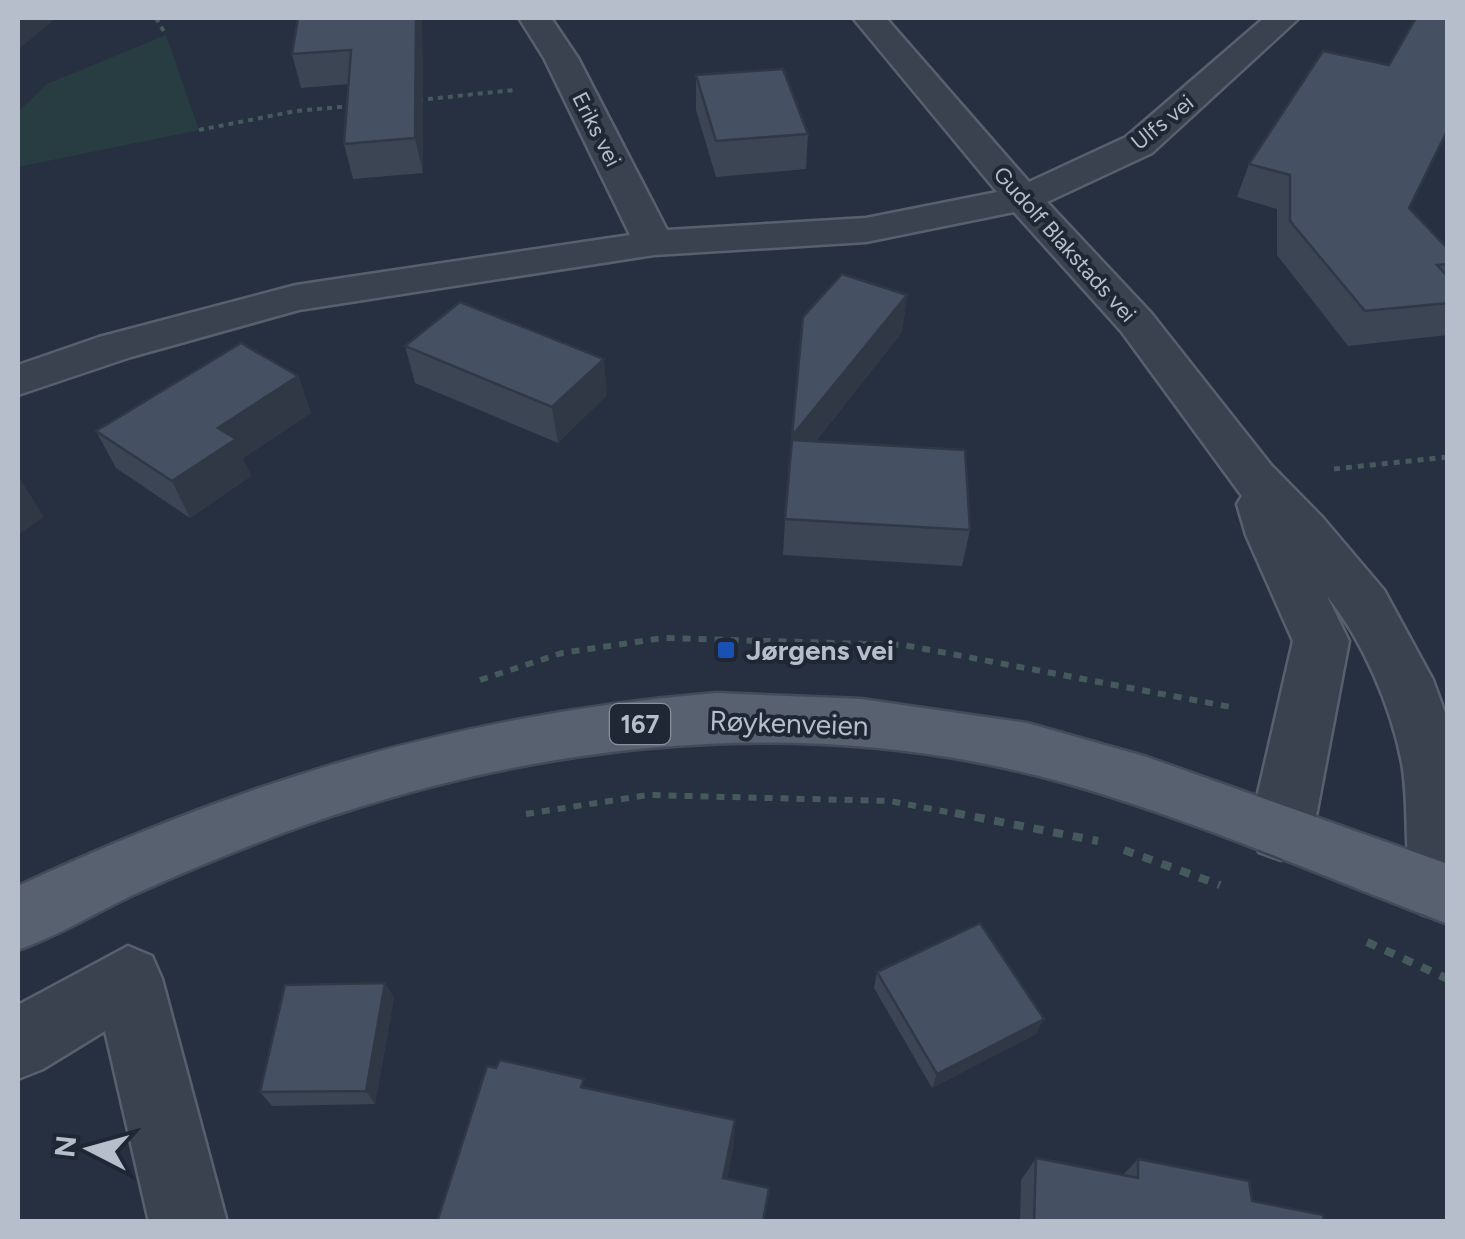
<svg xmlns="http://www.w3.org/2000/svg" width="1465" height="1239" font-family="Figtree,sans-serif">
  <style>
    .green { fill: #283d41 }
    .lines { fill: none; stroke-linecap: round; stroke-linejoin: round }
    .minor-casing { stroke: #58606e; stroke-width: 5 }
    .major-casing { stroke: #434b59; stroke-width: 5 }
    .path-far3 { stroke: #465a5e; stroke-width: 4; stroke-dasharray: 5 5; stroke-linecap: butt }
    .path-far2 { stroke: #465a5e; stroke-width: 5; stroke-dasharray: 6 6; stroke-linecap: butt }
    .path-far1 { stroke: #465a5e; stroke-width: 6; stroke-dasharray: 8 8; stroke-linecap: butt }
    .path { stroke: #465a5e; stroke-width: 8; stroke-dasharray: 10 10; stroke-linecap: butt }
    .minor { fill: #3a4250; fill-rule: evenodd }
    .major { fill: #586170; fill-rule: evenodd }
    .wall { fill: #3b4554 }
    .shaded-wall { fill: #303845 }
    .building { fill: #455062; stroke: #303845; stroke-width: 2.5 }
    .transit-dot { fill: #1a4fb4; stroke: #1f2735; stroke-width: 4 }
    .labels { text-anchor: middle; stroke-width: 8; stroke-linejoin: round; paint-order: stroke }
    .far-street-label { font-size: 22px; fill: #b6bdcb; stroke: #1f2735 }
    .shield { fill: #1f2735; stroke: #89909e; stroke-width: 2.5 }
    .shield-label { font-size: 25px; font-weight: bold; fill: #b6bdcb }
    .poi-label { font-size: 28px; font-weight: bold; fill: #b6bdcb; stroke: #1f2735; text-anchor: start }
    .street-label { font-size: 28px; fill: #b6bdcb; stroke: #1f2735 }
  </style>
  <rect width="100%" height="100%" fill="#263040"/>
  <path class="green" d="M 166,35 L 199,130 L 18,167 L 18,112 L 47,84 Z"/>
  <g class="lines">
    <g class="minor-casing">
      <path id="minor" d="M 519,18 L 551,18 L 578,58 L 667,230 L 866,218 L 997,192 L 853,18 L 886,18 L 1029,182 L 1126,137 L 1264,18 L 1299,18 L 1152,153 L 1047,202 L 1151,313 L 1271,465 L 1323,518 L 1384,590 L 1433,680 L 1448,721 L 1448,922 L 1421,914 C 1400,867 1411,813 1402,763 C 1391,706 1363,641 1327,596 L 1349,641 L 1313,832 L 1303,852 L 1281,860 L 1259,852 L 1249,832 L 1293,641 L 1246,535 L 1237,504 L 1242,496 L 1121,331 L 1014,212 L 866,242 L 654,255 L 299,310 L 131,357 L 18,395 L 18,365 L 99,337 L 296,285 L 630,235 L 544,58 Z
        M 128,946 L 152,956 L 162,979 L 227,1222 L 149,1222 L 105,1031 L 43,1069 L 18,1079 L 18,1005 Z"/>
    </g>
    <g class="major-casing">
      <path id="major" d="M 716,693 L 861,699 L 1027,723 L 1147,757 L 1448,864 L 1448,924 C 1319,875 1191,818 1058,781 C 810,713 548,740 308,824 C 249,845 191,869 133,895 C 95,913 58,936 18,950 L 18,886 C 248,779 462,714 716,693 Z"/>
    </g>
    <path class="path-far3" d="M 156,18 L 166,35
      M 418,100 L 515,90
      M 199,130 L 296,111 L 351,106"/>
    <path class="path-far2" d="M 1334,469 L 1448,457"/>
    <path class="path-far1" d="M 480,680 L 562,653 L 663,638 L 904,645 L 1236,708
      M 526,814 L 648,795 L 890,801 L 968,816"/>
    <path class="path" d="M 955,813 L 1098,841
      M 1124,850 L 1220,885
      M 1367,942 L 1448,979"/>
    <use href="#minor" class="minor"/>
    <use href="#major" class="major"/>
  </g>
  <path class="wall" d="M 298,18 L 422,18 L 423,173 L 353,179 L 344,144 L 349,84 L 301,88 L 292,54 Z
    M 1389,65 L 1409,208 L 1448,249 L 1448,335 L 1348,346 L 1277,255 L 1277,209 L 1237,197 L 1249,164 Z
    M 696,75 L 808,134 L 806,169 L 716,177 L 696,110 Z
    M 907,295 L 902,332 L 816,441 L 970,530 L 962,566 L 783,555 L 785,519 L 803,317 Z
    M 405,346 L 607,395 L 558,443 L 415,383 Z
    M 298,376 L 311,413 L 243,458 L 251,476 L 190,518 L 116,468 L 96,431 Z
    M 877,972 L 1036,1034 L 932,1088 L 874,988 Z
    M 385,983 L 394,998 L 375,1104 L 272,1106 L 260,1092 Z
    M 1036,1158 L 1123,1175 L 1138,1159 L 1252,1201 L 1324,1222 L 1020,1222 L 1021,1180 Z"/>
  <path class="shaded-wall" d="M 18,18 L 56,18 L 18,50 Z
    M 416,18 L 422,18 L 423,173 L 415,138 Z
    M 907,295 L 902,332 L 791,472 L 792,436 Z
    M 604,359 L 607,395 L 558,443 L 552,407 Z
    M 298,376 L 311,413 L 243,458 L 251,476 L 190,518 L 172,481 L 218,428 Z
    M 21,480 L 44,517 L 18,535 L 18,483 Z
    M 385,983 L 394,998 L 375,1104 L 366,1091 Z
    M 1044,1019 L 1036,1034 L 932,1088 L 937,1074 Z
    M 735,1120 L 734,1144 L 723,1200 L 723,1178 Z"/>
  <path class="building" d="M 298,18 L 416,18 L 415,138 L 344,144 L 351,50 L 292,54 Z
    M 1416,18 L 1448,18 L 1448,129 L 1409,208 L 1448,249 L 1448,264 L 1437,265 L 1448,277 L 1448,303 L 1365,311 L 1290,221 L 1290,175 L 1249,164 L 1323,51 L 1389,65 Z
    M 783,69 L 808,134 L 716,141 L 696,75 Z
    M 842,274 L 907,295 L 792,436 L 803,317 Z
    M 460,302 L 604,359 L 552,407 L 405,346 Z
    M 241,343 L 298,376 L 218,428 L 236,439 L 172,481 L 96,431 Z
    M 792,440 L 965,450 L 970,530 L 785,519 Z
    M 980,923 L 1044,1019 L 937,1074 L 877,972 Z
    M 385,983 L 366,1091 L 260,1092 L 285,985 Z
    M 500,1060 L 584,1079 L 581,1087 L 735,1120 L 723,1178 L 769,1188 L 763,1222 L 437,1222 L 487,1066 L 496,1068 Z
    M 1036,1158 L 1138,1178 L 1138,1159 L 1249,1181 L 1252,1201 L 1323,1215 L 1324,1222 L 1034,1222 Z"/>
  <rect class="transit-dot" x="716" y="640" width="20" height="20" rx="5"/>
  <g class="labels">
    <g class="far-street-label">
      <text transform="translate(1162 122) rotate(-39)" y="8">Ulfs vei</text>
      <text transform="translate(597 129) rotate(63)" y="8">Eriks vei</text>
      <text transform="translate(1065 244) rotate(48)" y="8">Gudolf Blakstads vei</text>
    </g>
    <rect class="shield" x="610" y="704" width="60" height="40" rx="8"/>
    <g class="shield-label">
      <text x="640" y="733">167</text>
    </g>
    <g class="poi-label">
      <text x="746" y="660">Jørgens vei</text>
    </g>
    <g class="street-label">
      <text transform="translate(789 723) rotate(2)" y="10">Røykenveien</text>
    </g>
  </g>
  <rect width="1465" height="1239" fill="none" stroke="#b6bdcb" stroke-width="40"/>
  <g transform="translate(90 1149) rotate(276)" stroke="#1f2735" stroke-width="8" paint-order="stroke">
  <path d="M0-8L18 38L0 25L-18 38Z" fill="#b6bdcb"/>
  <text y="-15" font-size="28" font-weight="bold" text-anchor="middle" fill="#b6bdcb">N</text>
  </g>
</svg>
